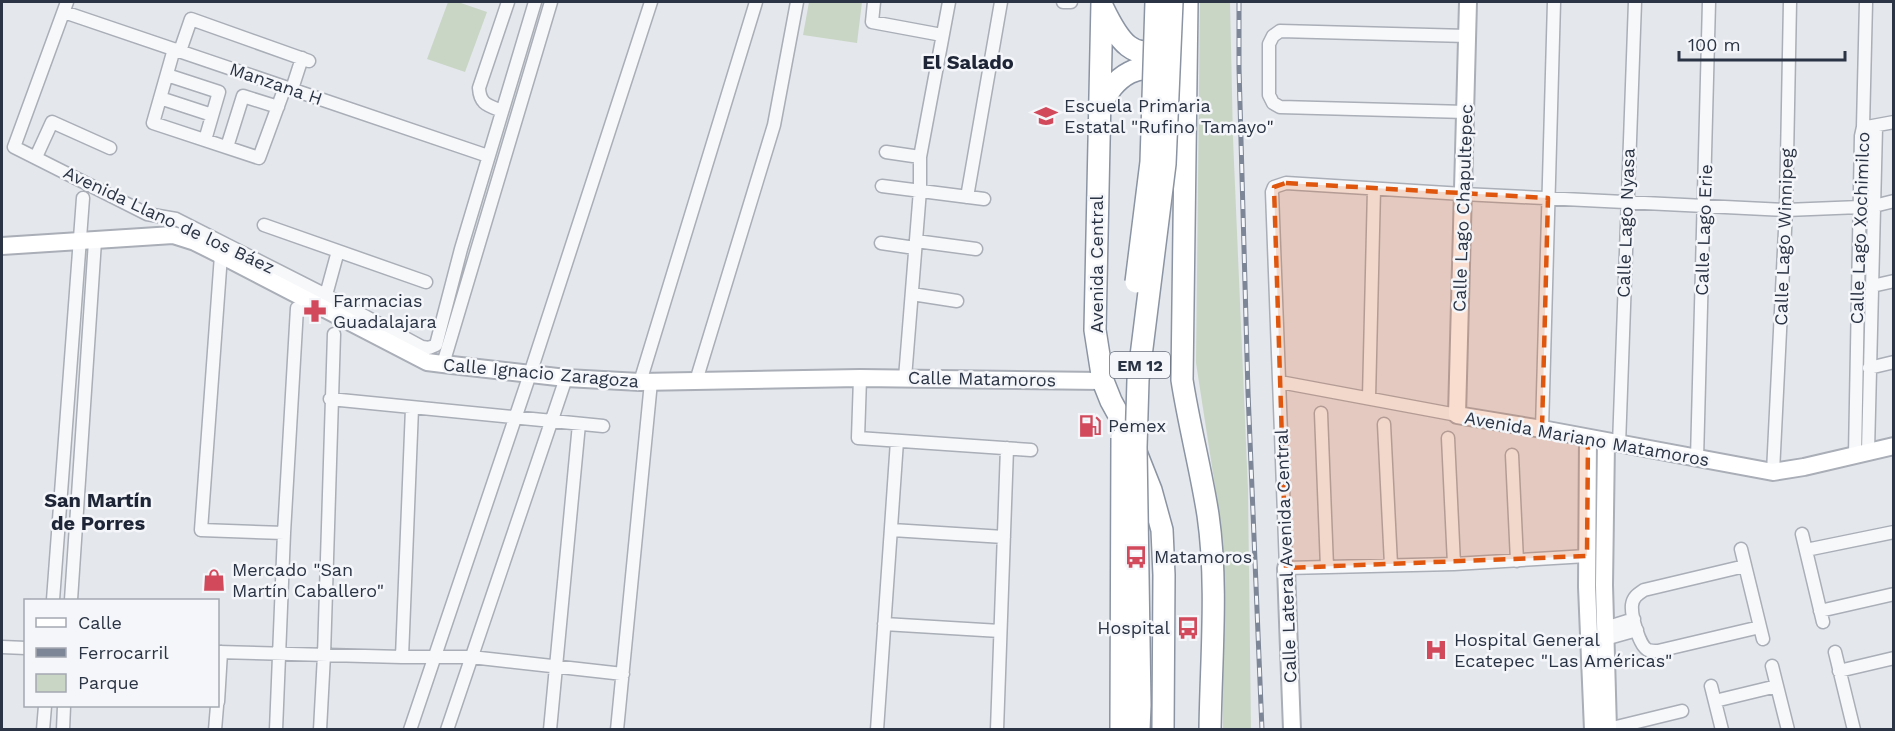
<svg xmlns="http://www.w3.org/2000/svg" width="1895" height="731" font-family="'Work Sans',sans-serif">
  <style>
    .green { fill: #c9d6c5 }
    .lines { fill: none; stroke-linecap: round; stroke-linejoin: round }
    .street-casing { stroke: #a9aeb7; stroke-width: 15 }
    .secondary-casing { stroke: #a9aeb7; stroke-width: 20 }
    .highway-casing { stroke: #8b94a3; stroke-width: 24 }
    .street { stroke: #f7f8fa; stroke-width: 12 }
    .secondary { stroke: #fff; stroke-width: 16 }
    .highway { stroke: #fff; stroke-width: 21 }
    .rail-casing { stroke: #7d8696; stroke-width: 5 }
    .rail { stroke: #f4f6f9; stroke-width: 3; stroke-dasharray: 9; stroke-linecap: butt }
    .highway-bridge-casing { stroke: #8b94a3; stroke-width: 24; stroke-linecap: butt }
    .highway-bridge { stroke: #fff; stroke-width: 21 }
    .marked { fill: #df570f; fill-opacity: 0.2; stroke: #df570f; stroke-width: 4.5; stroke-dasharray: 12 8; stroke-linejoin: round }
    .labels { text-anchor: middle; stroke-width: 5; stroke-linejoin: round; paint-order: stroke }
    .shield { fill: #f4f6f9; stroke: #676e7b; stroke-width: 1.5 }
    .shield-label { font-size: 16px; font-weight: bold; fill: #2b3445 }
    .street-label { font-size: 18px; fill: #2b3445; stroke: #f4f6f9 }
    .poi-label { font-size: 18px; fill: #2b3445; stroke: #f4f6f9; text-anchor: start }
    .neighbourhood-label { font-size: 20px; font-weight: bold; fill: #1d2536; stroke: #f4f6f9 }
  </style>
  <rect width="100%" height="100%" fill="#e4e7ec"/>
  <path class="green" d="M 448,2 L 458,2 L 487,12 L 465,72 L 427,59 Z
    M 809,2 L 862,2 L 857,43 L 803,35 Z
    M 1200,2 L 1230,2 L 1233,139 L 1248,490 L 1251,729 L 1223,729 L 1219,512 L 1196,363 Z"/>
  <g class="lines">
    <g class="street-casing">
      <path id="street" d="M 67,2 L 14,147 L 147,214 L 176,219 L 326,295 L 422,347 L 429,348 L 436,345 L 461,249 L 535,2
        M 874,2 L 872,22 L 942,35
        M 1063,2 L 1071,2
        M 64,12 L 488,156
        M 174,49 L 153,123 L 259,158 L 285,87
        M 180,51 L 191,19 L 309,61
        M 167,75 L 219,92 L 205,140
        M 292,89 L 302,58
        M 160,98 L 212,115
        M 502,111 C 487,105 480,104 479,88 L 508,2
        M 1466,112 L 1280,107 L 1273,103 L 1269,95 L 1269,44 L 1273,36 L 1280,31 L 1467,36
        M 1867,127 L 1894,122
        M 227,147 L 243,96 L 278,107
        M 886,152 L 920,157
        M 36,157 L 52,122 L 110,148
        M 882,186 L 984,199
        M 967,197 L 1001,2
        M 1874,206 L 1894,201
        M 264,225 L 426,282
        M 916,241 L 976,249
        M 881,243 L 915,248
        M 221,255 L 201,530 L 284,533
        M 1872,286 L 1894,281
        M 912,294 L 957,301
        M 326,295 L 338,251
        M 443,364 L 551,2
        M 1869,368 L 1894,362
        M 860,378 L 858,438 L 1031,450
        M 905,378 L 920,190 L 920,157 L 949,2
        M 696,381 L 774,125 L 797,2
        M 640,382 L 756,2
        M 1280,382 L 1457,415
        M 1369,398 L 1374,189
        M 330,399 L 603,426
        M 1321,413 L 1327,567
        M 1384,424 L 1391,565
        M 1542,429 L 1554,2
        M 1448,438 L 1454,564
        M 1619,445 L 1635,2
        M 1868,451 L 1876,127
        M 1512,455 L 1517,561
        M 1855,455 L 1861,136 L 1863,127 L 1866,2
        M 1697,459 L 1709,2
        M 1773,472 L 1786,210 L 1790,2
        M 892,530 L 1004,537
        M 1802,534 L 1823,622
        M 1741,549 L 1763,639
        M 1806,550 L 1894,532
        M 1587,556 L 1454,564 L 1286,568 L 1272,192 L 1274,187 L 1286,183 L 1463,194 L 1786,210 L 1860,207
        M 1745,566 L 1644,590 C 1638,594 1633,597 1632,605 C 1631,615 1639,646 1648,650 C 1651,651 1655,651 1658,651 L 1760,627
        M 53,600 L 83,198
        M 71,600 L 95,241
        M 1820,611 L 1894,594
        M 884,624 L 1000,631
        M 1605,628 L 1634,619
        M 1605,639 L 1637,630
        M 2,647 L 26,648
        M 218,652 L 402,657 L 471,657 L 623,674
        M 1835,652 L 1854,730
        M 402,657 L 412,408
        M 1772,666 L 1788,730
        M 1839,671 L 1894,658
        M 1711,686 L 1722,730
        M 1715,701 L 1777,686
        M 218,702 L 221,652
        M 1608,729 L 1682,711
        M 43,730 L 45,706
        M 63,730 L 64,706
        M 215,730 L 217,706
        M 276,730 L 284,533 L 297,308
        M 320,730 L 324,655 L 334,334
        M 410,730 L 530,374 L 651,2
        M 447,730 L 566,378
        M 550,730 L 579,424
        M 617,730 L 651,382
        M 877,730 L 897,441
        M 997,730 L 1007,448"/>
    </g>
    <g class="secondary-casing">
      <path id="secondary" d="M 1468,2 L 1457,415 L 1542,429 L 1773,472 L 1804,467 L 1894,446
        M 2,246 L 173,235 L 195,242 L 221,255 L 427,362 L 443,364 L 566,378 L 640,382 L 860,378 L 1103,381
        M 1588,438 L 1587,587 L 1593,730
        M 1606,442 L 1604,585 L 1608,730
        M 1286,568 L 1292,730"/>
    </g>
    <g class="highway-casing">
      <path id="highway" d="M 1102,2 L 1095,330 L 1103,381 L 1111,401 L 1128,432 L 1151,490 L 1162,530 L 1164,575 L 1163,730
        M 1187,2 L 1182,380 C 1189,425 1201,470 1208,515 C 1218,584 1211,659 1210,730
        M 1103,8 C 1117,37 1134,69 1169,41
        M 1101,106 C 1111,79 1144,53 1169,80"/>
    </g>
    <use href="#street" class="street"/>
    <use href="#secondary" class="secondary"/>
    <use href="#highway" class="highway"/>
    <g class="rail-casing">
      <path id="rail" d="M 1239,2 L 1239,68 L 1248,392 L 1262,730"/>
    </g>
    <use href="#rail" class="rail"/>
    <g class="highway-bridge-casing">
      <path id="highway-bridge" d="M 1136,282 L 1151,162 L 1156,2
        M 1121,730 L 1122,438
        M 1139,730 L 1140,705 L 1136,447 L 1138,380 L 1165,164 L 1172,2"/>
    </g>
    <use href="#highway-bridge" class="highway-bridge"/>
  </g>
  <path class="marked" d="M 1286,183 L 1548,198 L 1542,429 L 1588,438 L 1587,556 L 1286,568 L 1274,187 Z"/>
  <defs>
    <g id="school-bare" transform="scale(1.8)"><path d="M0-5L7-2L0 1L-7-2ZM-4 1L0 2.5L4 1V4Q0 6-4 4Z" fill="#d1495b" stroke="#f4f6f9" stroke-width="2.5" paint-order="stroke"/></g>
    <g id="pharmacy-bare" transform="scale(1.8)"><path d="M-2-6h4v4h4v4h-4v4h-4v-4h-4v-4h4Z" fill="#d1495b" stroke="#f4f6f9" stroke-width="2.5" paint-order="stroke"/></g>
    <g id="fuel-bare" transform="scale(1.8)"><path d="M-5.5-6h7V0h2V4h1.3V-2.5L3-4.5l.8-.8L6-3V5H2.5V1h-1V6h-7ZM-4.2-4.7v3.2H.2V-4.7Z" fill="#d1495b" stroke="#f4f6f9" stroke-width="2.5" paint-order="stroke"/></g>
    <g id="bus-bare" transform="scale(1.8)"><path d="M-5-6H5V4H4V6H2V4H-2V6H-4V4H-5ZM-3.5-4V0h7V-4ZM-3.5 1.2v1.5H-2V1.2ZM2 1.2v1.5H3.5V1.2Z" fill="#d1495b" stroke="#f4f6f9" stroke-width="2.5" paint-order="stroke"/></g>
    <g id="shop-bare" transform="scale(1.8)"><path d="M-5-2.5h2.3a2.7 3.5 0 0 1 5.4 0H5L5.5 6h-11ZM-1.5-2.5h3a1.5 2.3 0 0 0-3 0Z" fill="#d1495b" stroke="#f4f6f9" stroke-width="2.5" paint-order="stroke"/></g>
    <g id="hospital-bare" transform="scale(1.8)"><path d="M-5-5h3v3.5h4V-5h3V5h-3V1.5h-4V5h-3Z" fill="#d1495b" stroke="#f4f6f9" stroke-width="2.5" paint-order="stroke"/></g>
  </defs>
  <g fill-rule="evenodd">
    <use href="#school-bare" x="1046" y="116"/>
    <use href="#pharmacy-bare" x="315" y="311"/>
    <use href="#fuel-bare" x="1090" y="426"/>
    <use href="#bus-bare" x="1136" y="557"/>
    <use href="#shop-bare" x="214" y="580"/>
    <use href="#bus-bare" x="1188" y="628"/>
    <use href="#hospital-bare" x="1436" y="650"/>
  </g>
  <g class="labels">
    <rect class="shield" x="1110" y="352" width="60" height="26" rx="4.5"/>
    <g class="shield-label">
      <text x="1140" y="371">EM 12</text>
    </g>
    <g class="street-label">
      <text transform="translate(276 84) rotate(19)" y="6">Manzana H</text>
      <text transform="translate(1463 208) rotate(-88)" y="6">Calle Lago Chapultepec</text>
      <text transform="translate(169 220) rotate(25)" y="6">Avenida Llano de los Báez</text>
      <text transform="translate(1626 223) rotate(-88)" y="6">Calle Lago Nyasa</text>
      <text transform="translate(1860 228) rotate(-88)" y="6">Calle Lago Xochimilco</text>
      <text transform="translate(1704 230) rotate(-88)" y="6">Calle Lago Erie</text>
      <text transform="translate(1784 237) rotate(-88)" y="6">Calle Lago Winnipeg</text>
      <text transform="translate(1097 264) rotate(-90)" y="6">Avenida Central</text>
      <text transform="translate(541 373) rotate(5)" y="6">Calle Ignacio Zaragoza</text>
      <text transform="translate(982 379) rotate(1)" y="6">Calle Matamoros</text>
      <text transform="translate(1587 439) rotate(10)" y="6">Avenida Mariano Matamoros</text>
      <text transform="translate(1286 556) rotate(-92)" y="6">Calle Lateral Avenida Central</text>
    </g>
    <g class="poi-label">
      <text x="1064" y="112">Escuela Primaria<tspan x="1064" dy="21">Estatal "Rufino Tamayo"</tspan></text>
      <text x="333" y="307">Farmacias<tspan x="333" dy="21">Guadalajara</tspan></text>
      <text x="1108" y="432">Pemex</text>
      <text x="1154" y="563">Matamoros</text>
      <text x="232" y="576">Mercado "San<tspan x="232" dy="21">Martín Caballero"</tspan></text>
      <text x="1170" y="634" text-anchor="end">Hospital</text>
      <text x="1454" y="646">Hospital General<tspan x="1454" dy="21">Ecatepec "Las Américas"</tspan></text>
    </g>
    <g class="neighbourhood-label">
      <text x="968" y="69">El Salado</text>
      <text x="98" y="507">San Martín<tspan x="98" dy="23">de Porres</tspan></text>
    </g>
  </g>
  <rect width="1895" height="731" fill="none" stroke="#2b3445" stroke-width="6"/>
  <rect x="24" y="599" width="195" height="108" fill="#f4f6f9" stroke="#a4a8b1" stroke-width="1.5"/>
  <rect x="36" y="618" width="30" height="9" fill="#ffffff" stroke="#a4a8b1" stroke-width="1.5"/>
  <text x="78" y="629" font-size="18" fill="#2b3445">Calle</text>
  <rect x="36" y="648" width="30" height="9" fill="#7d8696" stroke="#a4a8b1" stroke-width="1.5"/>
  <text x="78" y="659" font-size="18" fill="#2b3445">Ferrocarril</text>
  <rect x="36" y="674" width="30" height="18" fill="#c9d6c5" stroke="#a4a8b1" stroke-width="1.5"/>
  <text x="78" y="689" font-size="18" fill="#2b3445">Parque</text>
  <path d="M1679 51v9h166v-9" fill="none" stroke="#2b3445" stroke-width="3"/>
  <text x="1688" y="51" font-size="18" fill="#2b3445" stroke="#f4f6f9" stroke-width="4.5" paint-order="stroke">100 m</text>
</svg>
